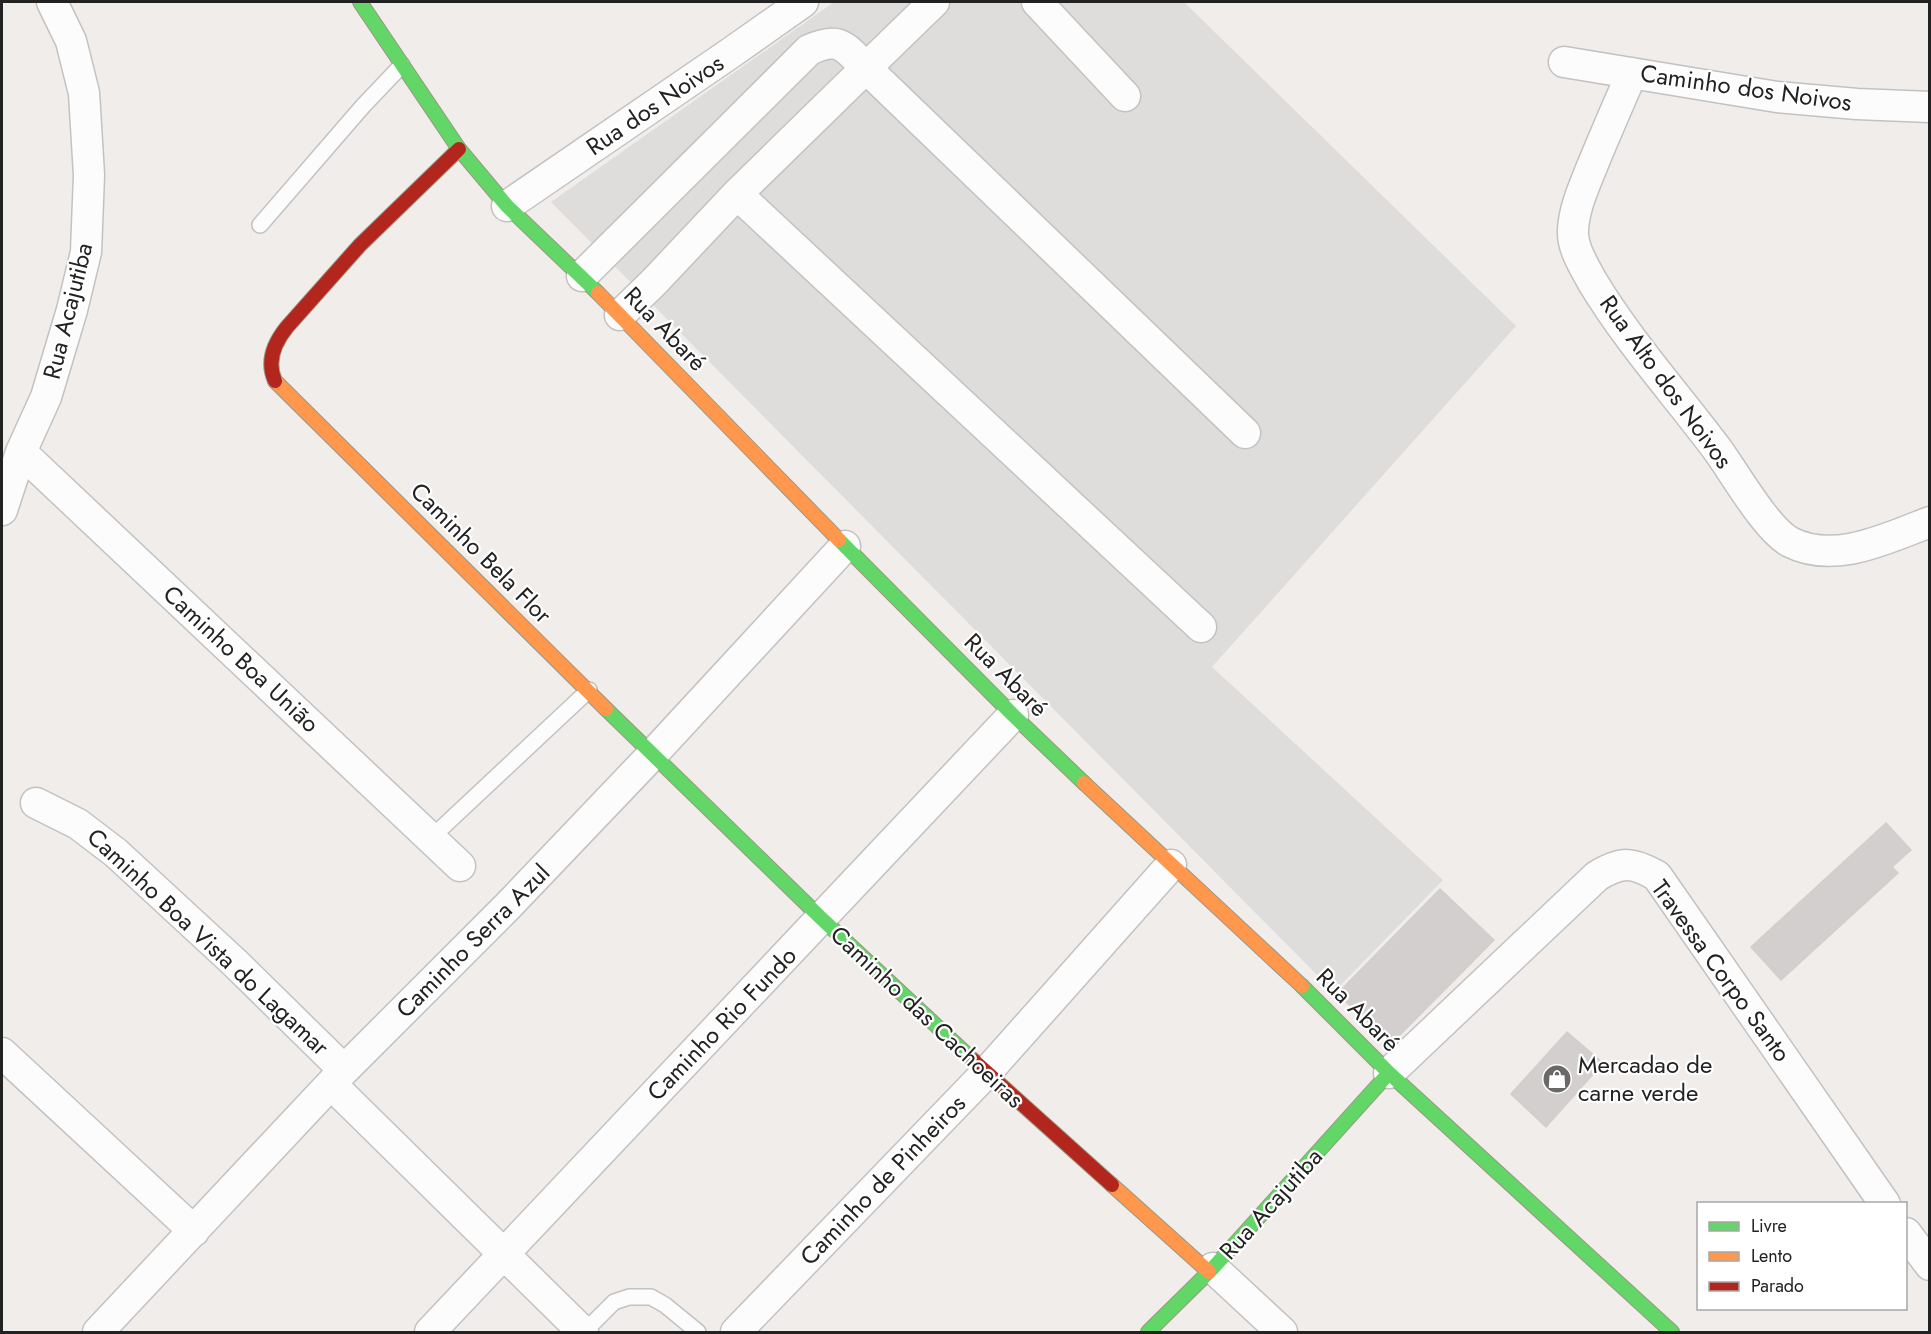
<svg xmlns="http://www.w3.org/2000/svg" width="1931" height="1334" font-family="Jost,sans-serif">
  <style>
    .residential { fill: #dfdddc }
    .building { fill: #d3cfce; stroke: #d3cecc; stroke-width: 1.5 }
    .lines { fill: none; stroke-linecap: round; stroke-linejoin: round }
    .lane-casing { stroke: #c3c2c1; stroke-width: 18 }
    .street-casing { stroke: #c3c2c1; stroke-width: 33 }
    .fast-casing { stroke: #9b9782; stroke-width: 16 }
    .slow-casing { stroke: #9b9782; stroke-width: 16 }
    .jam-casing { stroke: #9b9782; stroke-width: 16 }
    .lane { stroke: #fdfcfc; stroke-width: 15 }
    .street { stroke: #fdfcfc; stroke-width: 30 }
    .fast { stroke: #63d668; stroke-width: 14 }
    .slow { stroke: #ff974d; stroke-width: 14 }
    .jam { stroke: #b3261e; stroke-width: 14 }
    .labels { text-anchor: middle; stroke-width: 4.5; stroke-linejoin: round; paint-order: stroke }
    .street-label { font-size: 24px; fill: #222; stroke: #fff }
    .poi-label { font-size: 24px; fill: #222; stroke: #fff; text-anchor: start }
  </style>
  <rect width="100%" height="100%" fill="#f0edeb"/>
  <path class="residential" d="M 834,2 L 1184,2 L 1516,326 L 1212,667 L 1443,880 L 1334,992 L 551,202 Z"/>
  <path class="building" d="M 1886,823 L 1911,850 L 1892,867 L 1898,873 L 1781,980 L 1751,947 Z
    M 1440,889 L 1494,940 L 1392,1043 L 1337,994 Z
    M 1567,1032 L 1603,1063 L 1546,1127 L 1511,1094 Z"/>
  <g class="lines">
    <g class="lane-casing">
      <path id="lane" d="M 260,225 L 363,106 L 402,65
        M 431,838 L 589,690
        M 584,1332 L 614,1302 L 629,1297 L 651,1297 L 665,1305 L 698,1332"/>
    </g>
    <g class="street-casing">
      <path id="street" d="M 934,2 L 866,68 L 1245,433
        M 1037,2 L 1125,96
        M 1564,62 L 1777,97 L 1857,104 L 1930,107
        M 1632,73 C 1618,105 1604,137 1591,169 C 1583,189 1574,209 1573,230 C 1572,248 1584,266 1592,281 C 1628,341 1675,393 1717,449 C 1734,472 1766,529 1790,542 C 1835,565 1887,538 1930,522
        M 737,194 L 1201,627
        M 507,206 L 732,52 L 803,2
        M 582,276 L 809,50 C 840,36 844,46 866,68 L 737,194 L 654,282 L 620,315
        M 21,452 L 460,866
        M 2,510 L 21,452 L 46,397 L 72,310 L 86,252 L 89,175 L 84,93 L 71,41 L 52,2
        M 36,803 L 78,824 L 116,853 L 234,962 L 344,1070
        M 2,1053 L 194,1231
        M 1389,1073 L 1597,876 C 1622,861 1633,862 1657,876 L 1885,1204
        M 331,1084 L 583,1332
        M 1906,1233 L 1930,1265
        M 1213,1268 L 1282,1332
        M 98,1332 L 344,1070 L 507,907 L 653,754 L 845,546
        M 430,1332 L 1013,715
        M 736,1332 L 986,1073 L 1171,865"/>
    </g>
    <g class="fast-casing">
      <path id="fast" d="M 360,2 L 459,149 L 507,206 L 598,293
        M 839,540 L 1013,715 L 1084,783
        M 606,709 L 822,919 L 973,1060
        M 1302,986 L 1389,1073 L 1672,1332
        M 1148,1332 L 1213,1268 L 1389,1073"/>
    </g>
    <g class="slow-casing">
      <path id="slow" d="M 598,293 L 839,540
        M 275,381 L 606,709
        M 1084,783 L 1302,986
        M 1112,1185 L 1209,1272"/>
    </g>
    <g class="jam-casing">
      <path id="jam" d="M 275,381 C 266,361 274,343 287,327 L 360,245 L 459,149
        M 973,1060 L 1112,1185"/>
    </g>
    <use href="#lane" class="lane"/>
    <use href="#street" class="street"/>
    <use href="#fast" class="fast"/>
    <use href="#slow" class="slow"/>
    <use href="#jam" class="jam"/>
  </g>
  <defs>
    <g id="shop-disc" transform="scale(1.5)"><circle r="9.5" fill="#6a6968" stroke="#fff"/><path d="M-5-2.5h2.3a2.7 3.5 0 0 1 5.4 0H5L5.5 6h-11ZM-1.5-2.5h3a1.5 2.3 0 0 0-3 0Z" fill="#fff"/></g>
  </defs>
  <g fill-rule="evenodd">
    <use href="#shop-disc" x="1557" y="1079"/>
  </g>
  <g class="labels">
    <g class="street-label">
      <text transform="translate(1746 88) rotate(8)" y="8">Caminho dos Noivos</text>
      <text transform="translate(655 105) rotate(-34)" y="8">Rua dos Noivos</text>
      <text transform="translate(68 311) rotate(-76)" y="8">Rua Acajutiba</text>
      <text transform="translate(665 329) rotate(46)" y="8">Rua Abaré</text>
      <text transform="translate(1666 382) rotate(54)" y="8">Rua Alto dos Noivos</text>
      <text transform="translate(481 553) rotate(45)" y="8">Caminho Bela Flor</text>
      <text transform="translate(241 659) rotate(43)" y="8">Caminho Boa União</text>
      <text transform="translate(1006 675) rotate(45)" y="8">Rua Abaré</text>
      <text transform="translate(473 941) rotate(-45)" y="8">Caminho Serra Azul</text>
      <text transform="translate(208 942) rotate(43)" y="8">Caminho Boa Vista do Lagamar</text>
      <text transform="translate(1721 971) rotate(54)" y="8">Travessa Corpo Santo</text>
      <text transform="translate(1358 1010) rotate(45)" y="8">Rua Abaré</text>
      <text transform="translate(927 1017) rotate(43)" y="8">Caminho das Cachoeiras</text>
      <text transform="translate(722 1024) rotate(-46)" y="8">Caminho Rio Fundo</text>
      <text transform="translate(883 1180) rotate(-46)" y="8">Caminho de Pinheiros</text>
      <text transform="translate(1271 1204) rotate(-48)" y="8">Rua Acajutiba</text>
    </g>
    <g class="poi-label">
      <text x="1578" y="1073">Mercadao de<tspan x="1578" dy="28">carne verde</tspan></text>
    </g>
  </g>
  <rect width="1931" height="1334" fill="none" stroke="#222222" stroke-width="6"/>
  <rect x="1697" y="1202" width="210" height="108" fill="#ffffff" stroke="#a7a7a7" stroke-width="1.5"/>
  <rect x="1709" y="1222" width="30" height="9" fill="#63d668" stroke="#a7a7a7" stroke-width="1.5"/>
  <text x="1751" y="1232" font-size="18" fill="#222222">Livre</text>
  <rect x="1709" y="1252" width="30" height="9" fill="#ff974d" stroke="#a7a7a7" stroke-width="1.5"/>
  <text x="1751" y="1262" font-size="18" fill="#222222">Lento</text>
  <rect x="1709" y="1282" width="30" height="9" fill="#b3261e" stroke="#a7a7a7" stroke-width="1.5"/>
  <text x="1751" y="1292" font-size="18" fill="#222222">Parado</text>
</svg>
